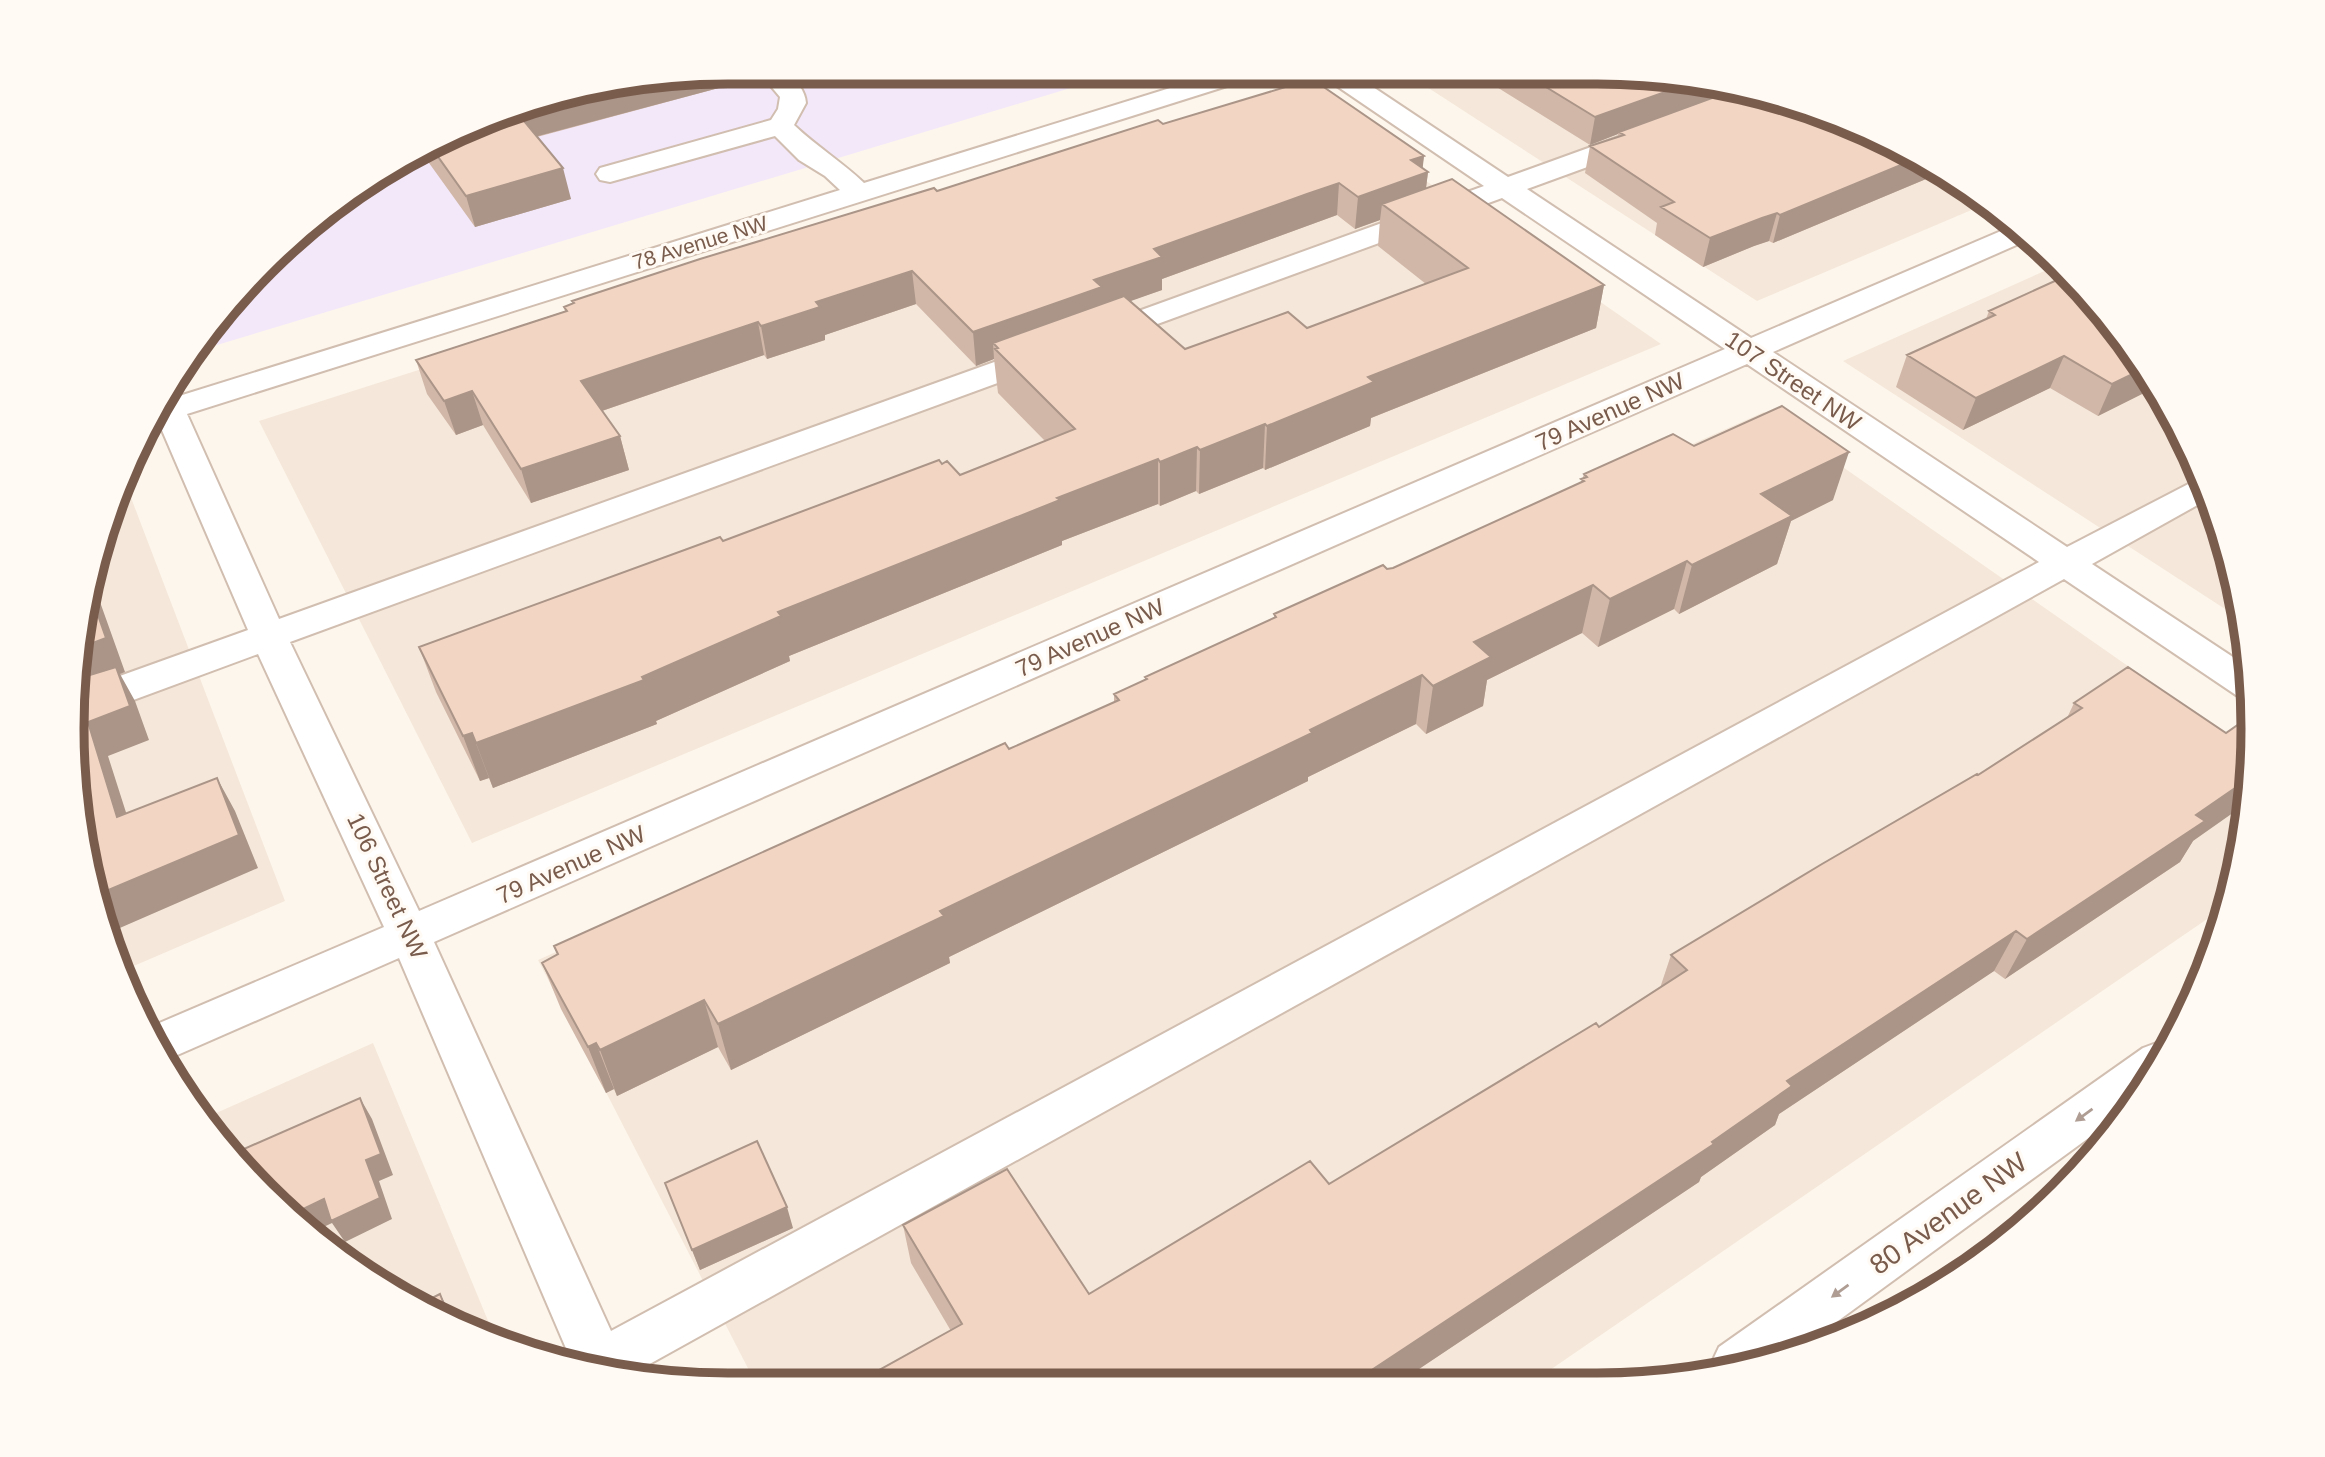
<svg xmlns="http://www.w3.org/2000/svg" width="2325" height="1457" font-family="Arial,sans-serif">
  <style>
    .residential { fill: #f5e8da }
    .education { fill: #f3e8fa }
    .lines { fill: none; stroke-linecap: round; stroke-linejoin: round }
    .minor-casing { stroke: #d1beb0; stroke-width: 4 }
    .minor { fill: #fff; fill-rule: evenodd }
    .wall { fill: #d1b7a8; fill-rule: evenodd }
    .shaded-wall { fill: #aa9588 }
    .building { fill: #f3d5c3; stroke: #aa9588; stroke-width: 2 }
    .oneway { fill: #af9d94 }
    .labels { text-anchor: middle; stroke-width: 6; stroke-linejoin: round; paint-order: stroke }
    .far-street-label { font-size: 21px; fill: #7a5c4d; stroke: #fffaf3 }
    .street-label { font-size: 24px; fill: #7a5c4d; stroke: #fffaf3 }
    .near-street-label { font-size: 28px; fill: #7a5c4d; stroke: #fffaf3 }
    .rim { fill: none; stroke: #7a5c4d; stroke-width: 9 }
  </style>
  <rect width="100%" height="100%" fill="#fdf6ec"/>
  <path class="residential" d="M 1410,76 L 1682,77 L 1847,122 L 1988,203 L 1757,301 Z
    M 1295,90 L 1661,344 L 472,843 L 259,421 Z
    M 2058,265 L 2090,295 L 2165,400 L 2218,517 L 2242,620 L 1843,361 Z
    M 1764,412 L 2251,752 L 2252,771 L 2229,904 L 1531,1383 L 754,1380 L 538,960 Z
    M 125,482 L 285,901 L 122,971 L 106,939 L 72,728 L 106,518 Z
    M 373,1043 L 496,1340 L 478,1335 L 329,1250 L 205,1118 Z"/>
  <path class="education" d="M 729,72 L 1117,74 L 217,345 L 208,328 L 329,207 L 518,106 Z"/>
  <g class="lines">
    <g class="minor-casing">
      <path id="minor" d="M 759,72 L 787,72 C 796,81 805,90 806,103 L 794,125 C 816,146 842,162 864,183 L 1212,75 L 1250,75 L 1246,80 L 187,414 L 279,619 L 1033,348 L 1044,346 L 1055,348 L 1060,355 L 1055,362 L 290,642 L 419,911 L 1725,349 L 1502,198 L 1111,341 L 1100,344 L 1089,341 L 1085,335 L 1089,329 L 1484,186 L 1328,80 L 1324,75 L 1355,75 L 1508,177 L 1627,134 L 1636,132 L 1645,134 L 1649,140 L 1645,146 L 1527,189 L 1751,338 L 2015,225 L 2030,239 L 1773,352 L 2067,547 L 2200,478 L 2210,498 L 2092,564 L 2248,667 L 2249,699 L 2236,695 L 2064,579 L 628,1376 L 571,1360 L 399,958 L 166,1060 L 150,1027 L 384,927 L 258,654 L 90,716 L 73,718 L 78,691 L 248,630 L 158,421 L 172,396 L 176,397 L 840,190 L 825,176 L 799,160 L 775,136 L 610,182 L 600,180 L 596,174 L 600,168 L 771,120 L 778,109 L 780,97 ZM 1747,364 L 2039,562 L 611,1331 L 434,942 Z
        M 2159,1042 L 2169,1045 L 2131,1107 L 1794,1353 L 1714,1369 L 1711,1364 L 1719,1347 L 2143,1048 Z"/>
    </g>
    <use href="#minor" class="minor"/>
  </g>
  <path class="wall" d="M 1479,76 L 1682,77 L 1847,122 L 1938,174 L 1773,243 L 1769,241 L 1754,246 L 1703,267 L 1655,235 L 1657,223 L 1585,173 L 1590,146 L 1618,137 L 1618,134 L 1590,145 Z
    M 730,85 L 537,137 L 571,199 L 475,227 L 424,156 L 518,106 Z
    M 1163,124 L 1424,156 L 1422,168 L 1428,172 L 1426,188 L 1604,285 L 1596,328 L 1371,418 L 1370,426 L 1265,470 L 1263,468 L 1199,494 L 1196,491 L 1160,506 L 1158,504 L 1062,541 L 1062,545 L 789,656 L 790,661 L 656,721 L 657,724 L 493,788 L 489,778 L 480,781 L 436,692 L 419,647 L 942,464 L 960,475 L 1045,441 L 998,393 L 994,359 L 976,366 L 916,304 L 825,335 L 825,340 L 767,359 L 764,355 L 602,411 L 620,436 L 629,470 L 531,503 L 483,425 L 456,435 L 427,394 L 416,360 L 565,311 L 564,307 L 573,304 L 572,301 L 937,191 ZM 1337,215 L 1355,229 L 1380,220 L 1378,246 L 1426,284 L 1307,328 L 1185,349 L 1129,301 L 1162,290 L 1162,279 Z
    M 1989,311 L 2156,387 L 2098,416 L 2050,388 L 1963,430 L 1896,387 L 1907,355 L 1986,319 Z
    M 1694,446 L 1833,500 L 1791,521 L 1777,564 L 1679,614 L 1674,609 L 1598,647 L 1582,633 L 1487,680 L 1483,706 L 1426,734 L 1416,724 L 1308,777 L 1308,781 L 949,957 L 950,963 L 731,1070 L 718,1047 L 617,1096 L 614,1089 L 606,1093 L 561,1009 L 542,963 L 557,955 L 554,946 L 1009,749 L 1114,702 L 1114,694 L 1145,680 L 1145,677 L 1274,619 L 1274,614 L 1387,569 L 1393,568 L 1581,483 L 1584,474 Z
    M 2128,667 L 2193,841 L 2180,862 L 2005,979 L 1994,971 L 1779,1114 L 1775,1125 L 1701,1177 L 1699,1182 L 1398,1383 L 873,1381 L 951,1331 L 911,1263 L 903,1225 L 1089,1294 L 1329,1184 L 1599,1027 L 1660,988 L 1671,955 L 1978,775 L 2067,718 L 2074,703 Z
    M 665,1183 L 793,1228 L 700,1270 Z"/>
  <path class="shaded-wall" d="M 727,72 L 730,85 L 523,140 L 515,110 L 552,101 Z
    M 1696,81 L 1736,92 L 1619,132 L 1618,134 L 1590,145 L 1595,117 Z
    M 1424,156 L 1422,174 L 1428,172 L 1424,204 L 1382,204 L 1380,220 L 1355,229 L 1358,197 L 1411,160 Z
    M 1913,160 L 1938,174 L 1773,243 L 1780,215 Z
    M 563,168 L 571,199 L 475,227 L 466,196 Z
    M 1339,183 L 1337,215 L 1162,279 L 1162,290 L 998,348 L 993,343 L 994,359 L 976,366 L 973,332 L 1094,280 L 1154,249 Z
    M 1777,213 L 1769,241 L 1754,246 L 1703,267 L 1710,238 L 1762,218 Z
    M 912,271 L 916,304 L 825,335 L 825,340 L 767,359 L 761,326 L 816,302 Z
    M 1604,285 L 1596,328 L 1371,418 L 1370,426 L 1265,470 L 1267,426 L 1368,377 Z
    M 758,322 L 764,355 L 590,415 L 581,381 Z
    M 2064,356 L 2050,388 L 1963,430 L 1976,398 Z
    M 2143,369 L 2156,387 L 2098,416 L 2112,384 Z
    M 472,391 L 483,425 L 456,435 L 444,401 Z
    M 1265,424 L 1263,468 L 1199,494 L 1200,450 Z
    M 620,436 L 629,470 L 531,503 L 521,469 Z
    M 1197,447 L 1196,491 L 1160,506 L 1160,462 Z
    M 1849,452 L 1833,500 L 1791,521 L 1777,564 L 1679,614 L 1692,565 L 1761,494 Z
    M 1158,459 L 1158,504 L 1062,541 L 1062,545 L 789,656 L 790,661 L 656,721 L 657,724 L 493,788 L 476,743 L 642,677 L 778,612 L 1057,498 Z
    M 1687,561 L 1674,609 L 1598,647 L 1610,599 Z
    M 1593,585 L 1582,633 L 1487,680 L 1483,706 L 1426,734 L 1433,686 L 1474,642 Z
    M 95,588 L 125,672 L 120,674 L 135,701 L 149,740 L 108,756 L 138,850 L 117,817 L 78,689 Z
    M 1422,675 L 1416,724 L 1308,777 L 1308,781 L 949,957 L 950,963 L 731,1070 L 718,1024 L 940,911 Z
    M 472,733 L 489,778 L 480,781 L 463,736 Z
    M 2251,777 L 2247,803 L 2193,841 L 2180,862 L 2005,979 L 2027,939 L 2196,815 Z
    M 217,778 L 235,811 L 258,868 L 106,934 L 99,894 Z
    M 2016,931 L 1994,971 L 1779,1114 L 1775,1125 L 1701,1177 L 1699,1182 L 1398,1383 L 1352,1383 L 1712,1142 L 1787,1081 Z
    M 704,1000 L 718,1047 L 617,1096 L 600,1050 Z
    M 596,1043 L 614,1089 L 606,1093 L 588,1047 Z
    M 360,1098 L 372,1119 L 393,1175 L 379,1181 L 392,1219 L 345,1242 L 332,1223 L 313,1232 L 295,1213 L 324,1199 L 366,1160 Z
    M 787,1207 L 793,1228 L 700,1270 L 692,1250 Z
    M 440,1294 L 446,1305 L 452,1321 L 450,1320 Z"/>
  <path class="building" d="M 1528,76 L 1682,77 L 1696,81 L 1595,117 Z
    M 1312,79 L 1424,156 L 1411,160 L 1428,172 L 1358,197 L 1339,183 L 1307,194 L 1154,249 L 1162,257 L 1094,280 L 1102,287 L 973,332 L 912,271 L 816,302 L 820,307 L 761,326 L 758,322 L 581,381 L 620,436 L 521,469 L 472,391 L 444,401 L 416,360 L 567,311 L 564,307 L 574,303 L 572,301 L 700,259 L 934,188 L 937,191 L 1158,120 L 1163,124 Z
    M 1731,91 L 1847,122 L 1913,160 L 1780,215 L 1777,213 L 1762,218 L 1710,238 L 1661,207 L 1674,202 L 1590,146 L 1624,135 L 1619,132 Z
    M 552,101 L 515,110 L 563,168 L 466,196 L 434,151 L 518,106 Z
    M 1452,179 L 1604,285 L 1368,377 L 1374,382 L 1267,426 L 1265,424 L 1200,450 L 1197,447 L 1160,462 L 1158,459 L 1057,498 L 1060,500 L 778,612 L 781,616 L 642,677 L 644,680 L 476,743 L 472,733 L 463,736 L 419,647 L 720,537 L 723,541 L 939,460 L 942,464 L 947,461 L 960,475 L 1075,429 L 995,349 L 998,348 L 993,343 L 1124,296 L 1185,349 L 1288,312 L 1307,328 L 1468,268 L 1382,204 Z
    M 2068,275 L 2090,295 L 2143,369 L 2112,384 L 2064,356 L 1976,398 L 1907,355 L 1995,315 L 1989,311 Z
    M 1782,406 L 1849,452 L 1761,494 L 1792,516 L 1692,565 L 1687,561 L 1610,599 L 1593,585 L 1474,642 L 1491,657 L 1433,686 L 1422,675 L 1310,730 L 1312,733 L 940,911 L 944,916 L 718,1024 L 704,1000 L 600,1050 L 596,1043 L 588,1047 L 542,963 L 558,954 L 554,946 L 1005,743 L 1009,749 L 1119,700 L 1114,694 L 1147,679 L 1145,677 L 1276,617 L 1274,614 L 1383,565 L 1387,569 L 1393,568 L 1584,481 L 1581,479 L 1587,477 L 1584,474 L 1673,434 L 1694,446 Z
    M 93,601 L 106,638 L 85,646 Z
    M 116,667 L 130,706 L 88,722 L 117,817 L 217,778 L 239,835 L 99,894 L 72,728 L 80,678 Z
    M 2128,667 L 2226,733 L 2239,724 L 2251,731 L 2252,771 L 2251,777 L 2196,815 L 2205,821 L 2027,939 L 2016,931 L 1787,1081 L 1792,1086 L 1712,1142 L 1714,1144 L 1352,1383 L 873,1381 L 874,1373 L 962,1324 L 903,1225 L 1007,1169 L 1089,1294 L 1310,1161 L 1329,1184 L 1596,1023 L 1599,1027 L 1687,970 L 1671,955 L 1822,864 L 1977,774 L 1978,775 L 2082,708 L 2074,703 Z
    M 360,1098 L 381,1154 L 366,1160 L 380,1198 L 331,1221 L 324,1199 L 295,1213 L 237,1152 Z
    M 757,1141 L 787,1207 L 692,1250 L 665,1183 Z
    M 440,1294 L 450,1320 L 422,1303 Z"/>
  <defs><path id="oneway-solid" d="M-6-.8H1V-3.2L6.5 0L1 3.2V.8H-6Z" transform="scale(1.75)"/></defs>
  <g class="oneway">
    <use href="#oneway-solid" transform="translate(2084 1115) rotate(144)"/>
    <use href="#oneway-solid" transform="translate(1840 1291) rotate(144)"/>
  </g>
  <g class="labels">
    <g class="far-street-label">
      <text transform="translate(700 243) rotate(-17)" y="7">78 Avenue NW</text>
    </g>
    <g class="street-label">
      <text transform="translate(1793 381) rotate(34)" y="8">107 Street NW</text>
      <text transform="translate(1610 412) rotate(-24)" y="8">79 Avenue NW</text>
      <text transform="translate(1090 638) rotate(-24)" y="8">79 Avenue NW</text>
      <text transform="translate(571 865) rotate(-24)" y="8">79 Avenue NW</text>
      <text transform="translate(387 886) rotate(65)" y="8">106 Street NW</text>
    </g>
    <g class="near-street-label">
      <text transform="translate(1948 1213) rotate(-36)" y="10">80 Avenue NW</text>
    </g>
  </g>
  <path d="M0 0H2325V1457H0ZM728 84H1597A644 644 0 0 1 2241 728V729A644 644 0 0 1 1597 1373H728A644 644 0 0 1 84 729V728A644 644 0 0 1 728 84Z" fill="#fffaf3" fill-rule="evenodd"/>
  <path class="rim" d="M728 84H1597A644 644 0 0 1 2241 728V729A644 644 0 0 1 1597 1373H728A644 644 0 0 1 84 729V728A644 644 0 0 1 728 84Z"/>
</svg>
